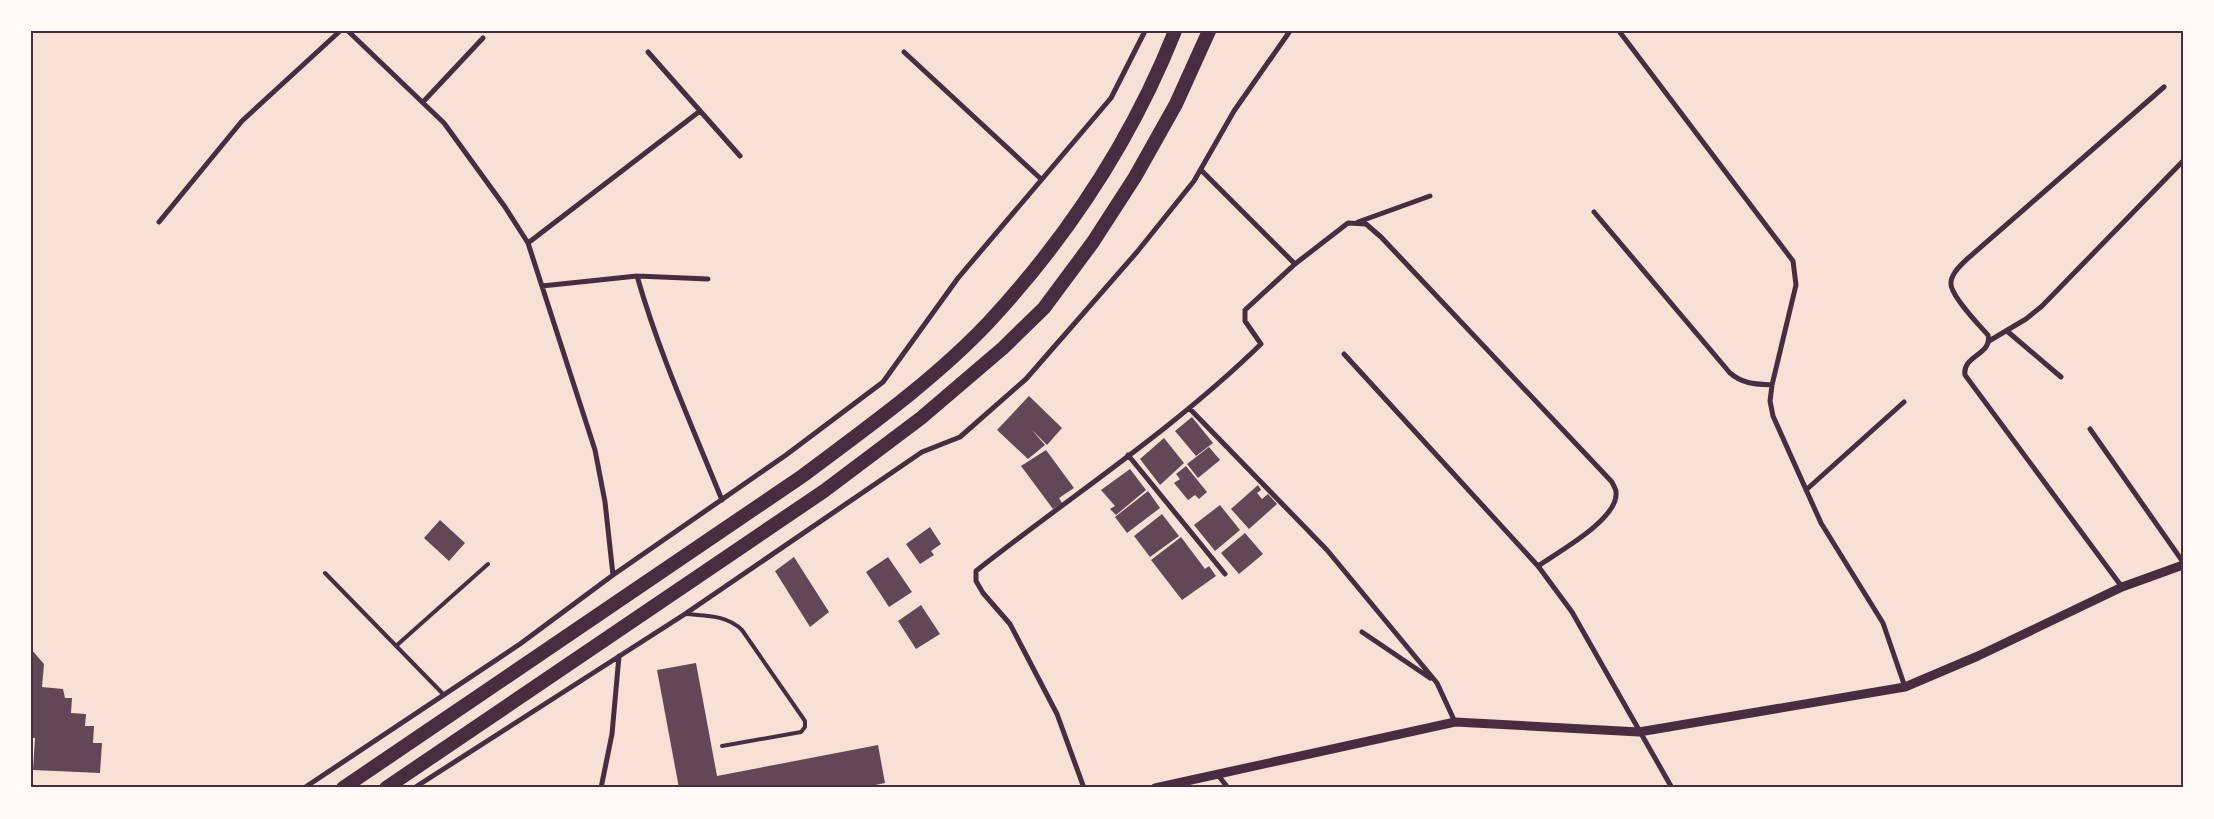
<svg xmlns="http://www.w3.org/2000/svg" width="2214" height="819" font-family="Roboto,sans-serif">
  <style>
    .building { fill: #644757 }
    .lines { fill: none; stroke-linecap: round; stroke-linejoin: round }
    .service { stroke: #4a2c40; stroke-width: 4 }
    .minor { stroke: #4a2c40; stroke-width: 5 }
    .tertiary { stroke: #4a2c40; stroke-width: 9 }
    .trunk { stroke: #4a2c40; stroke-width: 14 }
    .neatline { fill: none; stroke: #4a2c40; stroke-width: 2 }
  </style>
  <rect width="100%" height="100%" fill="#f7e1d7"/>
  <path class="building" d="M 1029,396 L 1062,428 L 1047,445 L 1031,429 L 1045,445 L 1028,459 L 997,430 Z
    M 1192,417 L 1213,443 L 1196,456 L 1175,431 Z
    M 1164,438 L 1184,463 L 1160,485 L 1140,459 Z
    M 1209,447 L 1220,460 L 1198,478 L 1187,464 Z
    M 1046,450 L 1074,488 L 1059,498 L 1062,503 L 1053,509 L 1021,466 Z
    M 1186,466 L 1207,492 L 1199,499 L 1195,495 L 1188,500 L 1174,483 L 1180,479 L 1176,474 Z
    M 1130,469 L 1146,490 L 1116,515 L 1110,509 L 1115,506 L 1101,490 Z
    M 1258,485 L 1261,490 L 1257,493 L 1262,499 L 1268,494 L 1277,504 L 1249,529 L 1231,509 Z
    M 1148,491 L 1160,508 L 1127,533 L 1115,517 Z
    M 1220,505 L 1240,530 L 1215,551 L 1194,525 Z
    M 1162,514 L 1179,536 L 1150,557 L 1134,536 Z
    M 440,520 L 465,543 L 449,561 L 424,538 Z
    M 930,527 L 941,544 L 931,551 L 934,555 L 920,564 L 906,544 Z
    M 1245,533 L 1263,554 L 1239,574 L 1221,553 Z
    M 1181,537 L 1205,569 L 1209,566 L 1216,576 L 1182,600 L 1151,560 Z
    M 794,557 L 829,612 L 810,627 L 775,571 Z
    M 888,557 L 912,592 L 889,607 L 866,572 Z
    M 921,605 L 940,634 L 916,649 L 898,621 Z
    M 31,649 L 44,664 L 42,687 L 63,689 L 65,698 L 72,698 L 71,713 L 86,714 L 85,726 L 94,726 L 93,743 L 102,743 L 100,773 L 33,770 L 35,738 L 31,738 Z
    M 696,663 L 717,776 L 878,745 L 885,783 L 861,788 L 679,788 L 657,670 Z"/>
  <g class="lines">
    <path class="service" d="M 325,573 L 444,695
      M 686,614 C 707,616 727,615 742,630 L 805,721 L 805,727 L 801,732 L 722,746
      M 396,646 L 488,564"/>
    <path class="minor" d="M 348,31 L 444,123 L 505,207 L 528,243 L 595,450 L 605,502 L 613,575
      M 1619,31 L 1793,261 L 1796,285 L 1772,385 L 1770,401 L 1773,416 L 1821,523 L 1883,623 L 1905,687
      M 648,52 L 740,156
      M 904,52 L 1041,179
      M 423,102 L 483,38
      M 1201,170 L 1295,264
      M 1594,212 L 1730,373 C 1743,384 1755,384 1772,385
      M 159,222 L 242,121 L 340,31
      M 1358,222 L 1430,196
      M 528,243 L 700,111
      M 637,276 C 659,353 692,426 722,500
      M 542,286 L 637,276 L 708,279
      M 2007,331 L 2061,377
      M 1989,341 L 2026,319 L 2042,306 L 2183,161
      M 1344,354 L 1538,566 L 1572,612 L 1672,788
      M 1189,408 L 1327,550 L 1437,683 L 1455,722
      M 2090,429 L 2183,562
      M 1128,455 L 1225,574
      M 1806,490 L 1904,402
      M 2122,587 L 1965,375 C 1962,355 1993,355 1988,335 C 1979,325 1950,295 1951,283 C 1951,274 1960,266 1966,260 L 2164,87
      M 1362,632 L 1430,678
      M 1218,775 L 1228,788
      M 304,788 L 520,644 L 613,575 L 786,455 L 883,382 L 958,278 L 1111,98 L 1145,31
      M 414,788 L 685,614 L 922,452 L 960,437 L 1026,379 L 1137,252 L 1194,181 L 1234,111 L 1290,31
      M 601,788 L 612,734 L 619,656
      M 1084,788 L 1057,714 L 1010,624 L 983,593 L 976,581 L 976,571 C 1071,496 1174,429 1261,344 L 1245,321 L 1245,310 L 1295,264 L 1348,223 L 1366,224 L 1381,237 L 1612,482 C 1613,485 1616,489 1616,492 C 1619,519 1558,552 1538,566"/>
    <path class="tertiary" d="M 1155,788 L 1455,722 L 1639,732 L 1905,687 L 1978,656 L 2122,587 L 2183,565"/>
    <path class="trunk" d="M 343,788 L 801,477 C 865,429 933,381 988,323 C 1067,238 1132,139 1175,31
      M 386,788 L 824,491 L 921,418 L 1003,348 L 1044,308 L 1093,242 L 1135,177 L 1176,104 L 1209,31"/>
  </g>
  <rect width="2214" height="819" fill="none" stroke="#fffaf5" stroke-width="65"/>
  <rect x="32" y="32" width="2150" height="754" class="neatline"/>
</svg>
